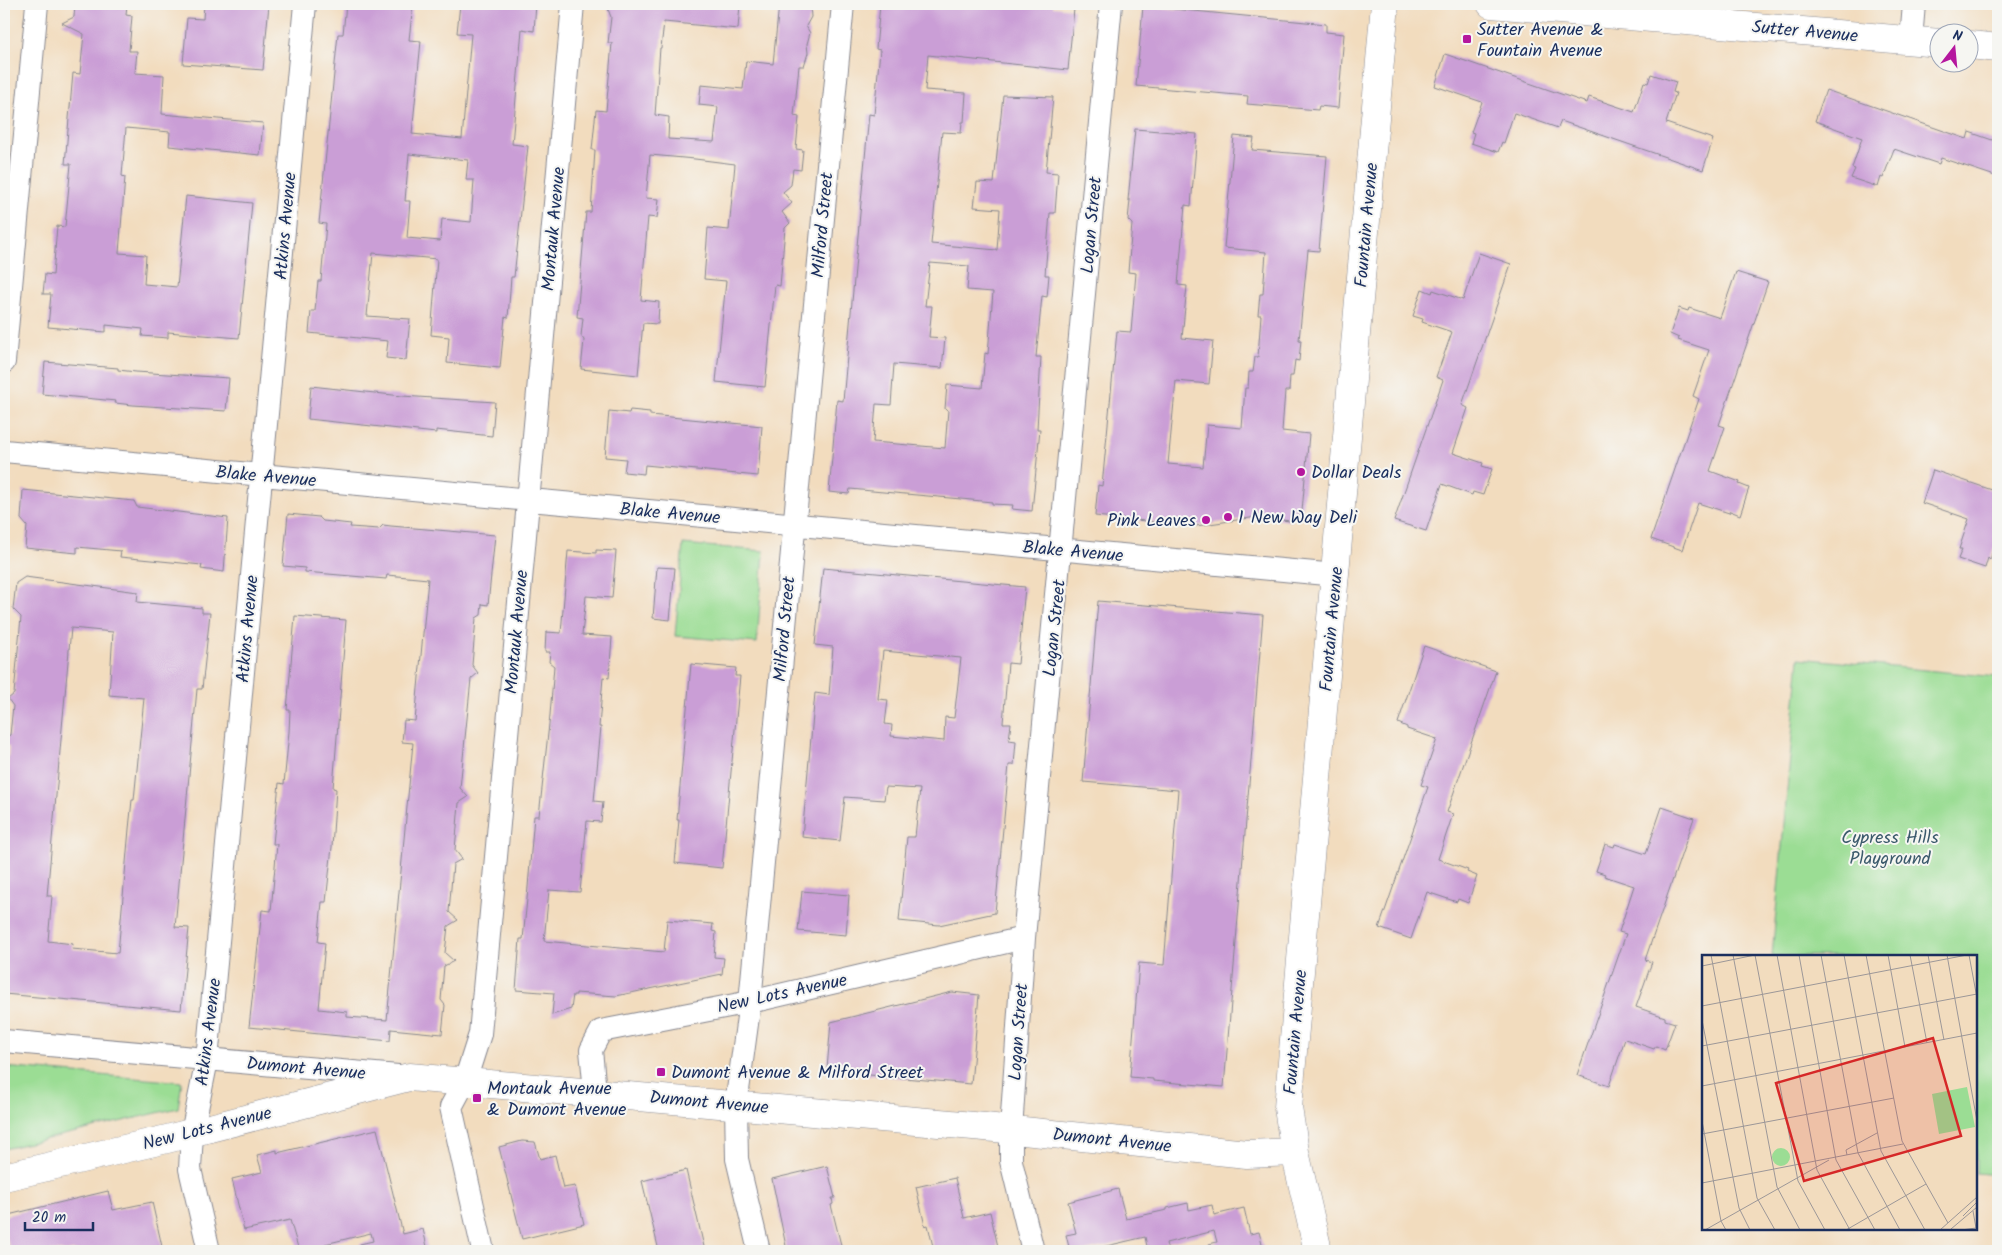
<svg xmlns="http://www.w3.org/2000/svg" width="2002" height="1255" font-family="Kalam,sans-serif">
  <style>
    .green { fill: #9bdd94; stroke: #5b8679 }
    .building { fill: #ca9ed6; fill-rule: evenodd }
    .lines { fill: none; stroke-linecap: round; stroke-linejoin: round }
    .minor-casing { stroke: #86868e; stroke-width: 24 }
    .tertiary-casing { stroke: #86868e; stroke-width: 29 }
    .minor { stroke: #fff; stroke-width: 22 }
    .tertiary { stroke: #fff; stroke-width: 28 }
    .poi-dot { fill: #b5179e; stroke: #f6f6f2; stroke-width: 2 }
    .labels { text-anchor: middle; stroke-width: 4; stroke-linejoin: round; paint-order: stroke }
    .poi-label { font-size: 18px; fill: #1b2f5e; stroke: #f6f6f2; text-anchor: start }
    .street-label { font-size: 18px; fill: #1b2f5e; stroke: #f6f6f2 }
    .park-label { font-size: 18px; fill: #3b5a6c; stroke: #f6f6f2 }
    .inset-road { fill: none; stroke: #9c9798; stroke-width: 1 }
    .view { fill: #d62828; fill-opacity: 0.15; stroke: #d62828; stroke-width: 2.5 }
    .inset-edge { fill: none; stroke: #1b2f5e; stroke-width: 2.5 }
  </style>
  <rect width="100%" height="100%" fill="#f6f6f2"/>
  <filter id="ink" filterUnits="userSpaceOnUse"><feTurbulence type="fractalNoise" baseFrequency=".02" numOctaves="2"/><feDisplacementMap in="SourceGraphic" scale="10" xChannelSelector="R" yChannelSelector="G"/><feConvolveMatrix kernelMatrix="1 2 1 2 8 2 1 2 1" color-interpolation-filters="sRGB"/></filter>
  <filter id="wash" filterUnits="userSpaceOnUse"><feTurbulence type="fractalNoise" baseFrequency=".0096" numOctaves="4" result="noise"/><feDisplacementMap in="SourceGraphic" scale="20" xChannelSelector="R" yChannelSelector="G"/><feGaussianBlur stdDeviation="1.12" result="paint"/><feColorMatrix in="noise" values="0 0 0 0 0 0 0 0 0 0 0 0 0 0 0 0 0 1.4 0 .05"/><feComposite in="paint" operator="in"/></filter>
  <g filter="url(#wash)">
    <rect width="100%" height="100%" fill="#f2dcbe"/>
    <path class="green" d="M 683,544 L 764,551 L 757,643 L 675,636 Z
      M 1799,658 L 1998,677 L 1998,1175 L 1976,1173 L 1976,956 L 1772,956 Z
      M 4,1067 L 182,1082 L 178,1108 L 4,1149 Z"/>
    <g id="blocks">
      <path class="building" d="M 75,4 L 127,4 L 126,15 L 132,16 L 129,51 L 137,51 L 135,73 L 164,75 L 162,114 L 263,123 L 260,155 L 169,146 L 170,132 L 126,128 L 122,176 L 125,177 L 119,253 L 146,255 L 144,284 L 177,287 L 186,196 L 252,203 L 239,338 L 168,332 L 168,338 L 142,336 L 143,329 L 106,325 L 106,332 L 48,327 L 51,294 L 43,294 L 45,274 L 53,275 L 57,226 L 65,227 L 71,164 L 65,164 L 73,73 L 80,74 L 84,34 L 62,23 L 74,17 Z
        M 204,4 L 269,4 L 263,70 L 183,64 L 187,18 L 203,19 Z
        M 346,4 L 413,4 L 409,40 L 421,41 L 412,134 L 462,139 L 471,34 L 457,33 L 460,4 L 536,4 L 534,31 L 522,29 L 512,144 L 528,146 L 514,277 L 511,277 L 508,318 L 505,317 L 500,368 L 447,363 L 449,337 L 431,335 L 437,259 L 373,253 L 367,316 L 410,319 L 406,360 L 386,358 L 388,341 L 309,333 L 311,311 L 315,311 L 318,281 L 321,281 L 326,224 L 319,223 L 322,193 L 338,34 L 343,34 ZM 409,154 L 468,160 L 466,180 L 474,180 L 471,222 L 442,219 L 440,241 L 407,238 L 410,201 L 405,201 Z
        M 606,4 L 740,4 L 738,29 L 664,22 L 661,48 L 660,48 L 655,115 L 669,117 L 668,139 L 714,142 L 718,107 L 699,105 L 701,85 L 743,89 L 746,61 L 773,64 L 779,4 L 810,4 L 811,17 L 806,26 L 810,33 L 807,44 L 808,53 L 804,66 L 799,66 L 794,116 L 799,117 L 796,149 L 803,150 L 801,170 L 793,169 L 791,185 L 783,192 L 792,203 L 782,212 L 790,223 L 785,228 L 780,286 L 775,285 L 765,387 L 716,382 L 726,281 L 704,279 L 706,254 L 708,228 L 729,230 L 735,164 L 695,159 L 650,155 L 646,198 L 659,199 L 657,218 L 648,217 L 641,300 L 659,302 L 658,324 L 643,323 L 638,375 L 581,369 L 584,340 L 581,336 L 583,318 L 577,317 L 586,212 L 591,212 L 595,150 L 592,150 L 596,110 L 606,111 L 612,43 L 608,43 L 611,17 Z
        M 880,4 L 1053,4 L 1053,7 L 1074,9 L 1068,70 L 928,55 L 925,90 L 966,93 L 964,122 L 962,122 L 961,133 L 942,132 L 931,244 L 997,250 L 1000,209 L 974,207 L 977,182 L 994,183 L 1003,95 L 1053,97 L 1046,172 L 1058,173 L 1055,213 L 1050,213 L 1045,275 L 1049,275 L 1047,297 L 1042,296 L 1036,357 L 1041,357 L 1037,429 L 1040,429 L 1032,511 L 1012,509 L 1013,505 L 992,504 L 992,502 L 961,499 L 850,489 L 849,494 L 829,492 L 837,400 L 843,401 L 869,114 L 874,115 L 880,50 L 876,49 ZM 930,263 L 969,266 L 967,290 L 993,292 L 988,354 L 985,353 L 982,388 L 947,385 L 945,409 L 948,410 L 945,448 L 873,442 L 876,404 L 891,405 L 894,364 L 942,368 L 945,338 L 929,337 L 932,306 L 925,306 Z
        M 1143,6 L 1326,24 L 1326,32 L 1344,34 L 1338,108 L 1319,106 L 1318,110 L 1247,104 L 1248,96 L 1136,86 Z
        M 1445,54 L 1587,103 L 1589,97 L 1634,112 L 1644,82 L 1648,83 L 1651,74 L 1676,82 L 1673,92 L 1676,93 L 1666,123 L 1713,139 L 1703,170 L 1561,121 L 1558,128 L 1514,113 L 1504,143 L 1502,142 L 1498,152 L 1471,143 L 1474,133 L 1471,132 L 1482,102 L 1435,86 Z
        M 1826,90 L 1967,139 L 1969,132 L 1998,142 L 1998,177 L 1941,158 L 1939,164 L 1894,149 L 1883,178 L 1881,177 L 1878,187 L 1851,178 L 1855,169 L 1852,168 L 1862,138 L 1815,121 Z
        M 1135,129 L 1197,134 L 1191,206 L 1185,205 L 1178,285 L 1187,286 L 1182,338 L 1213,341 L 1209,384 L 1176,381 L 1168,464 L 1203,467 L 1207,425 L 1242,428 L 1245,388 L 1248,388 L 1249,372 L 1253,372 L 1255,357 L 1258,357 L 1261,315 L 1258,315 L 1260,294 L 1263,294 L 1266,252 L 1224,248 L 1234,136 L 1254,138 L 1252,150 L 1327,156 L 1319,251 L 1308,250 L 1299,340 L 1301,340 L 1299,361 L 1295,360 L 1293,376 L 1290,376 L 1289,391 L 1285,391 L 1282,431 L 1309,434 L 1302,511 L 1290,521 L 1257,517 L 1196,526 L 1095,516 L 1098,485 L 1102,486 L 1117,331 L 1131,332 L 1136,273 L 1128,272 L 1132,224 L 1128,220 L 1130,200 L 1128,200 Z
        M 1479,253 L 1511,264 L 1462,405 L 1468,408 L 1453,453 L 1483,463 L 1482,466 L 1492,469 L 1483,495 L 1473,492 L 1472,495 L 1442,484 L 1426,531 L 1394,521 L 1443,380 L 1436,377 L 1452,332 L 1422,322 L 1423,319 L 1413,316 L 1422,289 L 1432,293 L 1433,290 L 1463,300 Z
        M 1736,272 L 1768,282 L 1719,425 L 1725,427 L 1710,471 L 1740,482 L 1739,484 L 1749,488 L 1740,515 L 1730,511 L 1729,513 L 1698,503 L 1682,550 L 1651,539 L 1699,399 L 1693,396 L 1709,350 L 1678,340 L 1679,338 L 1670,334 L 1679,308 L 1688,311 L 1689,308 L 1720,318 Z
        M 45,362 L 118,368 L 118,370 L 136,372 L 229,378 L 226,411 L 133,405 L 115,403 L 116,401 L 42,394 Z
        M 311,386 L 402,396 L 495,402 L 492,436 L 436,430 L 436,433 L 308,419 Z
        M 630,410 L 650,412 L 650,415 L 762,426 L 758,476 L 645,465 L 644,474 L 624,472 L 626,459 L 605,457 L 609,411 L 629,413 Z
        M 1933,470 L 1998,492 L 1998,537 L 1990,560 L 1988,558 L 1985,568 L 1958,559 L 1962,549 L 1959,549 L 1969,519 L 1922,503 Z
        M 23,490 L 134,501 L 137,507 L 228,518 L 224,572 L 201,569 L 202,565 L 120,557 L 121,551 L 77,547 L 77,553 L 25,548 L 27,526 L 21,519 Z
        M 288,514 L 319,517 L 323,521 L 351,524 L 350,527 L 379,529 L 383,525 L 391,526 L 495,535 L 488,605 L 482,604 L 481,615 L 476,618 L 472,665 L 478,673 L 471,679 L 460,788 L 468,797 L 459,803 L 455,850 L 462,859 L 453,864 L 449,912 L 458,920 L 448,926 L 445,953 L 454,961 L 444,966 L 441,1000 L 445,1005 L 442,1034 L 391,1029 L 390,1041 L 249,1027 L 262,910 L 271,911 L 277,844 L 273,844 L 279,783 L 284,784 L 289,732 L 290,710 L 287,710 L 295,616 L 346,620 L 333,788 L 336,789 L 332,847 L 326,902 L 322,902 L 318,942 L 325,943 L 319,1009 L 347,1012 L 347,1017 L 387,1020 L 413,743 L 402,742 L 404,720 L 415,721 L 428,579 L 387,575 L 386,579 L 305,572 L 305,568 L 283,566 Z
        M 596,550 L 616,551 L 612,598 L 586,596 L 582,635 L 612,637 L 609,678 L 603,677 L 599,727 L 601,727 L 594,801 L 603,802 L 601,822 L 587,821 L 580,892 L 549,890 L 544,941 L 664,952 L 667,920 L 713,924 L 712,931 L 716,932 L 714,957 L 724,958 L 722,974 L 616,996 L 576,993 L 576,995 L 573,995 L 571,1009 L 552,1015 L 554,993 L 516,990 L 520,939 L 523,939 L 527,899 L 534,816 L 539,816 L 550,715 L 554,666 L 549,662 L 550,652 L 545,652 L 546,632 L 561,633 L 568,551 L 596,553 Z
        M 657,567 L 675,568 L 670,620 L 653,618 Z
        M 823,568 L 1025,587 L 1018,664 L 1008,663 L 1003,723 L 1011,723 L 1009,740 L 1016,741 L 1014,765 L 1009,765 L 995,913 L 939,925 L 899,921 L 907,837 L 915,837 L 920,789 L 886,787 L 884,800 L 845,797 L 840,841 L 802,837 L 815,693 L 829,695 L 833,647 L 815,645 ZM 883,651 L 961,658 L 954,718 L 945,717 L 944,741 L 891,736 L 892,725 L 885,724 L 888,700 L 878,699 Z
        M 25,577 L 138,592 L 137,602 L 202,608 L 202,613 L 210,613 L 202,689 L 197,689 L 175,927 L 189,928 L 181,1010 L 4,994 L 4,775 L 7,775 L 9,747 L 4,743 L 4,738 L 10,735 L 13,706 L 8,699 L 14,694 L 21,617 L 13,609 L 16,583 ZM 71,628 L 113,632 L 109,695 L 144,698 L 134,800 L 132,800 L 129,829 L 118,953 L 72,949 L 73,944 L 48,941 L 52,896 L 47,896 Z
        M 1098,601 L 1263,615 L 1224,1087 L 1153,1081 L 1153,1079 L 1130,1077 L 1139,963 L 1164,965 L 1178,790 L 1083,782 Z
        M 1424,646 L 1496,671 L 1447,812 L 1453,814 L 1438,859 L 1468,870 L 1467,872 L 1477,876 L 1468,903 L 1458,899 L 1457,902 L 1427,892 L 1411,939 L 1379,928 L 1428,787 L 1421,785 L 1437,739 L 1407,729 L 1407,727 L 1398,723 Z
        M 691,664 L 736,668 L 735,676 L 740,676 L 722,868 L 675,863 L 679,820 L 677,820 Z
        M 1662,807 L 1694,818 L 1645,960 L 1652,962 L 1636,1007 L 1665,1017 L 1665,1020 L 1675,1023 L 1665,1050 L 1656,1046 L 1654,1049 L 1625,1039 L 1609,1086 L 1577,1075 L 1626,934 L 1619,932 L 1634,886 L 1604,876 L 1605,874 L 1596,871 L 1605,844 L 1614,847 L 1615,844 L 1646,854 Z
        M 802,891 L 849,895 L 846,935 L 798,931 Z
        M 952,992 L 979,995 L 971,1084 L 847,1073 L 847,1071 L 827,1069 L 831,1022 Z
        M 377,1129 L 403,1234 L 423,1229 L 428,1251 L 361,1251 L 360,1244 L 373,1241 L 371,1233 L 325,1244 L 327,1251 L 299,1251 L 290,1220 L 244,1230 L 232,1179 L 262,1172 L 257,1155 L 277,1150 L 277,1153 Z
        M 522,1141 L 535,1142 L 540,1159 L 555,1155 L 563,1188 L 575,1186 L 584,1224 L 522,1239 L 499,1147 Z
        M 827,1166 L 835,1198 L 832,1198 L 833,1204 L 831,1205 L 842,1249 L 831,1251 L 787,1251 L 772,1179 Z
        M 686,1170 L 705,1251 L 659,1251 L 642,1181 Z
        M 955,1178 L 964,1218 L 990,1212 L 999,1251 L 934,1251 L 928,1225 L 925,1226 L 916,1187 Z
        M 1118,1189 L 1126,1219 L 1167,1210 L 1167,1208 L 1188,1203 L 1189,1210 L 1212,1205 L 1214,1215 L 1244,1208 L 1250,1234 L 1259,1232 L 1264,1251 L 1210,1251 L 1209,1244 L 1217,1242 L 1214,1231 L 1166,1243 L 1168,1251 L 1148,1251 L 1145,1237 L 1085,1251 L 1070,1251 L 1066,1235 L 1076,1233 L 1068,1202 Z
        M 108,1191 L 113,1210 L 152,1202 L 163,1251 L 10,1251 L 4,1226 L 4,1216 Z"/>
    </g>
  </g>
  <g filter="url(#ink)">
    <use href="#blocks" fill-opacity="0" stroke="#86868e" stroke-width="1"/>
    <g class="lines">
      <g class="minor-casing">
        <path id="minor" d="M 1911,40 L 1914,4
          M 4,362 L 37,4
          M 4,451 L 1336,575
          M 4,1041 L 398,1076
          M 595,1092 L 591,1050 L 601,1031 L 750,1002 L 1024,938
          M 209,1251 L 190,1169 L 192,1133 L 207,1060 L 305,4
          M 483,1251 L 451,1107 L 465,1081 L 480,1034 L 573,4
          M 759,1251 L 737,1159 L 736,1105 L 750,1002 L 843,4
          M 1033,1251 L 1011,1161 L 1011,1130 L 1024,938 L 1111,4"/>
      </g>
      <g class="tertiary-casing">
        <path id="tertiary" d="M 1491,4 L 1940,43
          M 1970,45 L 1998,48
          M 4,1177 L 167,1139 L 409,1077 L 985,1127 L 1247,1154 L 1295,1152
          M 1318,1251 L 1295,1152 L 1288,1108 L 1385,4"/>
      </g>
      <use href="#minor" class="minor"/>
      <use href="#tertiary" class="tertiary"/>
    </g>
  </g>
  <g class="poi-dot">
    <rect x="1462" y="34" width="10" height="10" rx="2.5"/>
    <circle cx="1301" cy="472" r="5"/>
    <circle cx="1228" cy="517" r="5"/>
    <circle cx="1206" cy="520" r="5"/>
    <rect x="656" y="1067" width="10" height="10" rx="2.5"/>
    <rect x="472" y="1093" width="10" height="10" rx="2.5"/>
  </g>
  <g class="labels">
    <g class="poi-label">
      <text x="1477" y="35">Sutter Avenue &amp;<tspan x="1477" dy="21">Fountain Avenue</tspan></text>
      <text x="1311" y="478">Dollar Deals</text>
      <text x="1238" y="523">1 New Way Deli</text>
      <text x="1196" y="526" text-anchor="end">Pink Leaves</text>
      <text x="671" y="1078">Dumont Avenue &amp; Milford Street</text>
      <text x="487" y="1094">Montauk Avenue<tspan x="487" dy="21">&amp; Dumont Avenue</tspan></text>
    </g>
    <g class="street-label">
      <text transform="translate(1805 31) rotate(5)" y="6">Sutter Avenue</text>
      <text transform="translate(822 225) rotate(-85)" y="6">Milford Street</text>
      <text transform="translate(1091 225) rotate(-85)" y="6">Logan Street</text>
      <text transform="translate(1366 225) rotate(-85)" y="6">Fountain Avenue</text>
      <text transform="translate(285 226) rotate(-85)" y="6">Atkins Avenue</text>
      <text transform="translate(553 229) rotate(-85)" y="6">Montauk Avenue</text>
      <text transform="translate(266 476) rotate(5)" y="6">Blake Avenue</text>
      <text transform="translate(670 513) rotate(5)" y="6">Blake Avenue</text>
      <text transform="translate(1073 551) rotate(5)" y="6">Blake Avenue</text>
      <text transform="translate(1054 628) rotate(-84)" y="6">Logan Street</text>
      <text transform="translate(247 629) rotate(-85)" y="6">Atkins Avenue</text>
      <text transform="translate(784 629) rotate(-85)" y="6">Milford Street</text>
      <text transform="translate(1331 629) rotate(-85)" y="6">Fountain Avenue</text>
      <text transform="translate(516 632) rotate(-85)" y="6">Montauk Avenue</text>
      <text transform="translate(782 993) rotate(-12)" y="6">New Lots Avenue</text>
      <text transform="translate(208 1032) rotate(-83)" y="6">Atkins Avenue</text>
      <text transform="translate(1018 1032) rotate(-86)" y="6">Logan Street</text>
      <text transform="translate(1295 1032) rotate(-85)" y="6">Fountain Avenue</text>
      <text transform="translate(306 1068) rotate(5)" y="6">Dumont Avenue</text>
      <text transform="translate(709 1102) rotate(5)" y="6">Dumont Avenue</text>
      <text transform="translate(207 1128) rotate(-14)" y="6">New Lots Avenue</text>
      <text transform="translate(1112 1140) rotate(6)" y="6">Dumont Avenue</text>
    </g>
    <g class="park-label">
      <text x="1890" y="843">Cypress Hills<tspan x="1890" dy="21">Playground</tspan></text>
    </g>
  </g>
  <g transform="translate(1702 955)">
    <rect width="275" height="275" fill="#f2dcbe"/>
    <path d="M 265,132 L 273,172 L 237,179 L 230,139 ZM70 202a9 9 0 1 1 18 0a9 9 0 1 1-18 0Z" fill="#9bdd94"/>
    <path class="inset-road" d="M 9,0 L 55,243 L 73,275M 31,0 L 75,232 L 98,275M 53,0 L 96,226 L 123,275M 75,0 L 115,215 L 148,275M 97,0 L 134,205 L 173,275M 119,0 L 156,198 L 198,275M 142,0 L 179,196 L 223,275M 164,0 L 200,186 L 246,268M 186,0 L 203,92M 208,0 L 225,88M 226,0 L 242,85M 245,0 L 275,166M 267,0 L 275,43M 0,11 L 53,0M 0,51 L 265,0M 0,65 L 37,253 L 48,275M 0,91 L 275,39M 0,131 L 275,78M 0,166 L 19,266 L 24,275M 0,179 L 192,143M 145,200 L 144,195 L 175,178M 0,228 L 201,189M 271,256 L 274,273M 261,261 L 275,247M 249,274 L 275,252M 3,275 L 127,205M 144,275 L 224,229M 238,275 L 275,242M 259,275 L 274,273"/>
    <path class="view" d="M 231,83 L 259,181 L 102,226 L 74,128 Z"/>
    <rect width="275" height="275" class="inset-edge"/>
  </g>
  <rect width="2002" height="1255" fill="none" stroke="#f6f6f2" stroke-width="20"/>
  <g transform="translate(1954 48) rotate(16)"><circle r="24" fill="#f6f6f2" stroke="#9ea6b7"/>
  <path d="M0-4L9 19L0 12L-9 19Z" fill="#b5179e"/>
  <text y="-8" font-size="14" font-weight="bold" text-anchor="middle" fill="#1b2f5e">N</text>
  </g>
  <path d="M25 1222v8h68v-8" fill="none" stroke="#1b2f5e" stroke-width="2.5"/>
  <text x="32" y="1222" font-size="15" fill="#1b2f5e" stroke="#f6f6f2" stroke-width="4" paint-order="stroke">20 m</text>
</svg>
